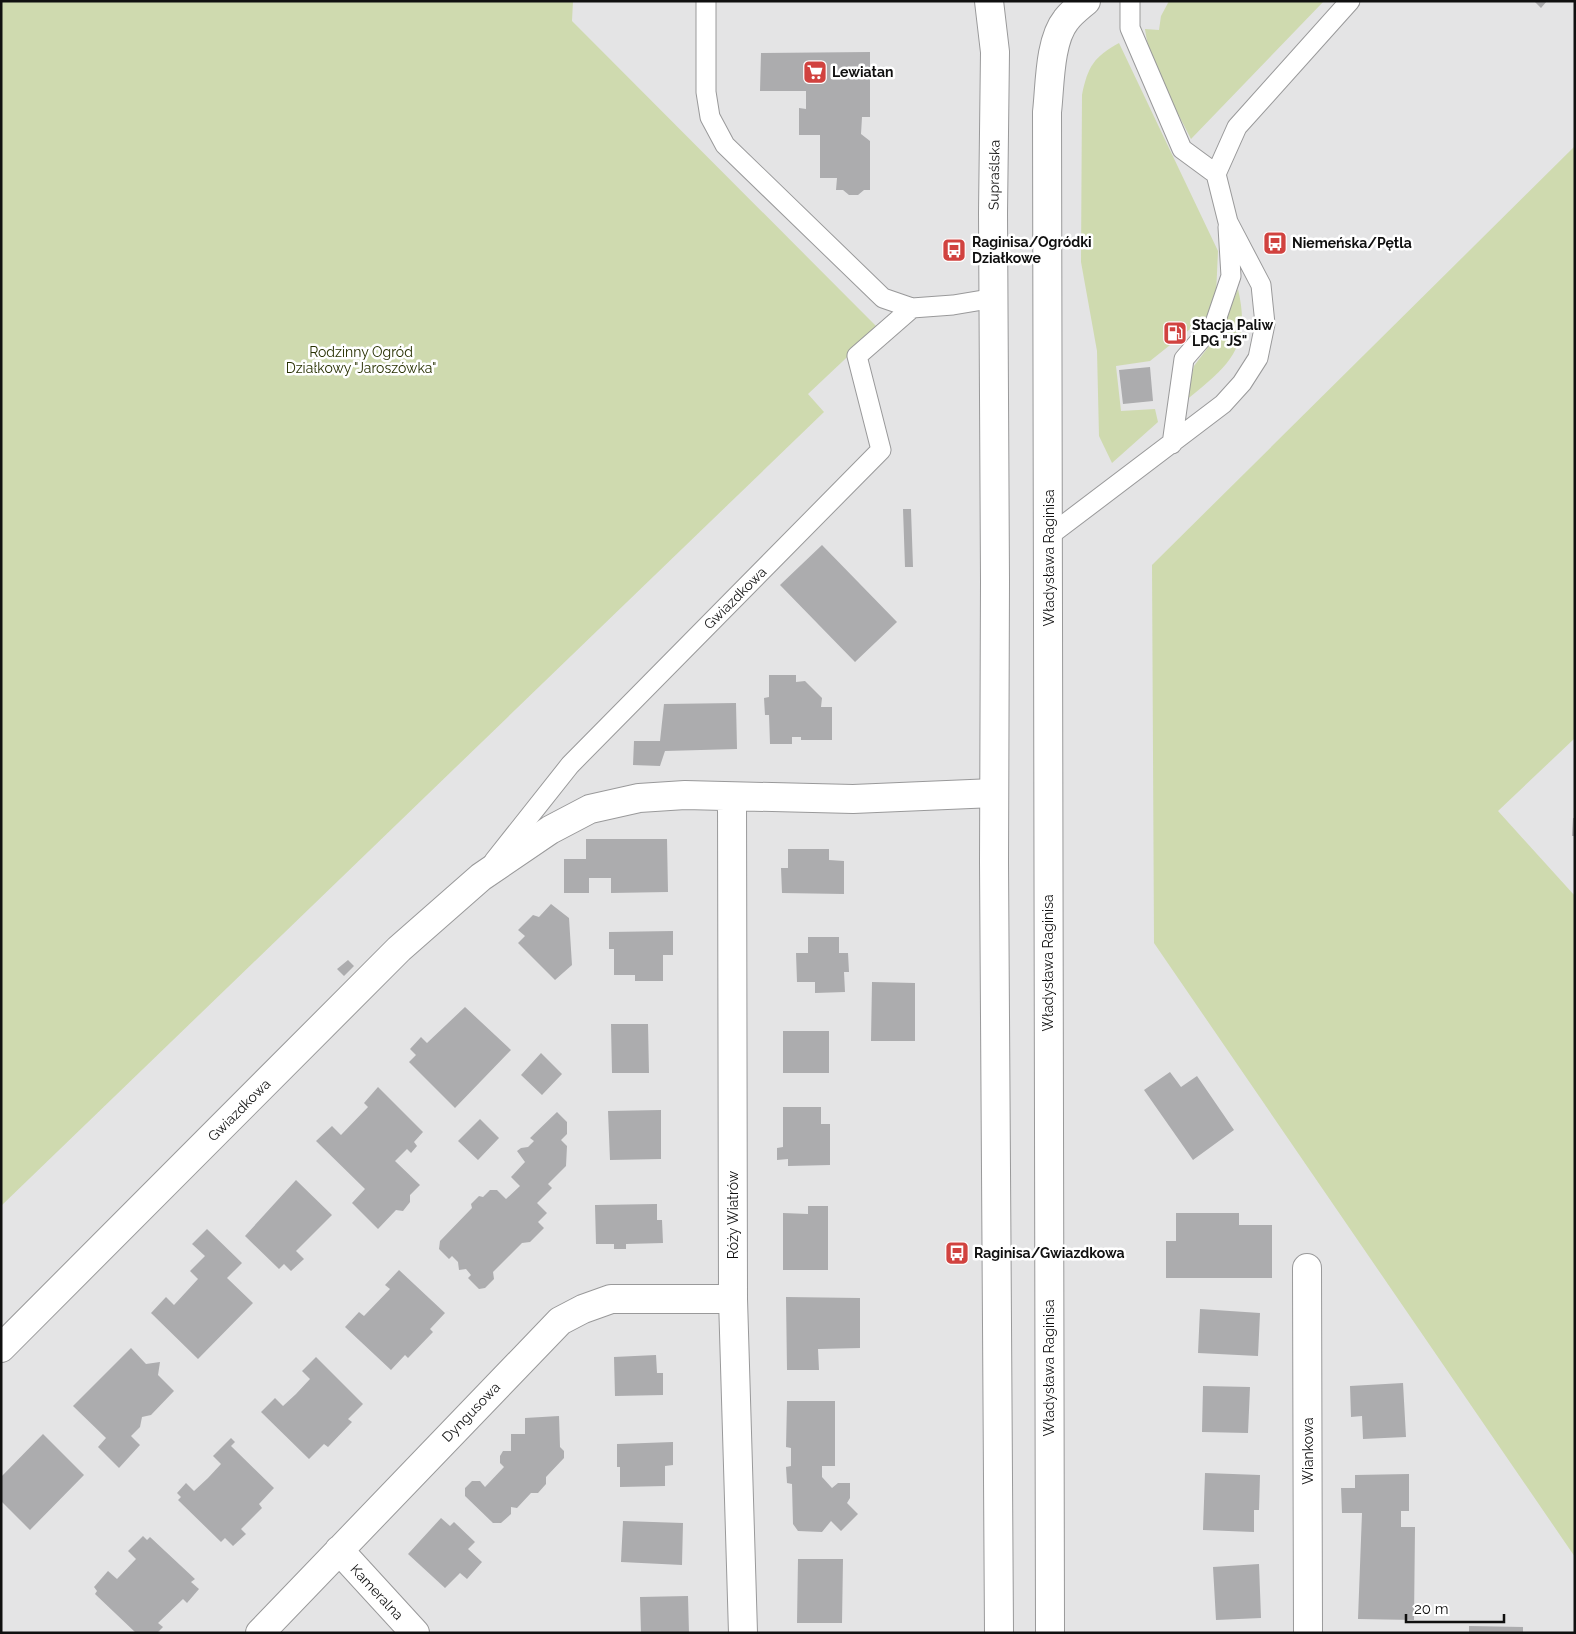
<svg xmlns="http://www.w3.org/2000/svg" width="1576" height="1634" font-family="Raleway,sans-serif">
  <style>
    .green { fill: #cfdaaf }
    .building { fill: #acacae }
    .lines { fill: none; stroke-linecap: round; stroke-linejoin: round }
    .lane-casing { stroke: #99999a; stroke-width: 21 }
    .street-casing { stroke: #99999a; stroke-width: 30 }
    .secondary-casing { stroke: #99999a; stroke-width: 30 }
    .lane { stroke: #fff; stroke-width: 19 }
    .street { stroke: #fff; stroke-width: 28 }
    .secondary { stroke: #fff; stroke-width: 28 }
    .labels { text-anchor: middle; stroke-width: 5; stroke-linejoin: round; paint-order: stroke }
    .poi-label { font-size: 14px; font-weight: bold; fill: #101010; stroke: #fff; text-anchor: start }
    .street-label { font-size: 14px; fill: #101010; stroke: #fff }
    .park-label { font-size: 14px; fill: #273000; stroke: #fff }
  </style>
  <rect width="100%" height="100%" fill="#e4e4e5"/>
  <path class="green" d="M 1,1 L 573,1 L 572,21 L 878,328 L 808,394 L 824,412 L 1,1206 Z
    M 1169,1 L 1324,1 L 1191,139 C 1174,104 1150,68 1145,29 L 1159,30 L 1161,16 Z
    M 1119,43 L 1218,251 L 1216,295 L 1209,314 L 1150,361 L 1116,366 L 1121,411 L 1155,409 L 1158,422 L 1112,463 L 1099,436 L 1097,351 L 1081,262 L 1082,95 C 1088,66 1094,57 1119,43 Z
    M 1575,146 L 1575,738 L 1498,811 L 1575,896 L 1575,1557 L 1154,943 L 1152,565 Z
    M 1238,289 C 1252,349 1228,366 1185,401 L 1194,366 L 1221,330 Z"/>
  <path class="building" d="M 1534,1 L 1547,1 L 1541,8 Z
    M 870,52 L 870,117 L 862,117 L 861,134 L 870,141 L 870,190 L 864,190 L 858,195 L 849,195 L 843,190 L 836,190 L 837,178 L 820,178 L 820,135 L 799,135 L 799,108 L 806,109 L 806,91 L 760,91 L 761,53 Z
    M 1150,367 L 1153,401 L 1123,404 L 1119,370 Z
    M 903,509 L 911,509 L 913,567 L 905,567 Z
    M 822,545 L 897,622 L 855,662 L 780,585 Z
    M 769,675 L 796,675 L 796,682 L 805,681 L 822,698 L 821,707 L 832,707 L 832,740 L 801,740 L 801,737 L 792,737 L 792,744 L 770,744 L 769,715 L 765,715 L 764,698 L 769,697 Z
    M 736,703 L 737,749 L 665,751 L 660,766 L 633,765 L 634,741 L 660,741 L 664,704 Z
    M 1573,818 L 1575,818 L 1575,836 L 1572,836 Z
    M 586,839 L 667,839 L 668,892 L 611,893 L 611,878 L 589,878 L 589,893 L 564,893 L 564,859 L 586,859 Z
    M 788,849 L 829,849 L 829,860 L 844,861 L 844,894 L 782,893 L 781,868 L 788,868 Z
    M 551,904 L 569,918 L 572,965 L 555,980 L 518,943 L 525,936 L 518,930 L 533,915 L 539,917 Z
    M 673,931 L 673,955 L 663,955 L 663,981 L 635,981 L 635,975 L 614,975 L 614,949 L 609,949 L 609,932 Z
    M 808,937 L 839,937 L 839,953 L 848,953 L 849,972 L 844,972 L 845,992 L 815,993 L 815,982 L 797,982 L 796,953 L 808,953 Z
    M 348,960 L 354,966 L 344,976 L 337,969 Z
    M 872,982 L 915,983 L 915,1041 L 871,1041 Z
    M 465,1007 L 511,1050 L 455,1108 L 409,1062 L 416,1055 L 410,1049 L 421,1037 L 427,1043 Z
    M 611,1024 L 648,1024 L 649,1073 L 612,1073 Z
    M 783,1031 L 829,1031 L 829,1073 L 783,1073 Z
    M 541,1053 L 562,1074 L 542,1095 L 521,1075 Z
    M 1170,1072 L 1181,1087 L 1197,1076 L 1234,1130 L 1193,1160 L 1144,1090 Z
    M 378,1087 L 423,1132 L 414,1142 L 417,1146 L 411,1153 L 407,1149 L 395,1161 L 420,1185 L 410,1195 L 410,1202 L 403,1211 L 396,1210 L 378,1229 L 352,1203 L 365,1189 L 316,1141 L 332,1126 L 341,1135 L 368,1107 L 364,1103 Z
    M 783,1107 L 821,1107 L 821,1124 L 830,1124 L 830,1165 L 788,1166 L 788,1159 L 777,1160 L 777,1148 L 783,1147 Z
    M 661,1110 L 661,1159 L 610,1160 L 608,1111 Z
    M 557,1112 L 567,1122 L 567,1134 L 561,1140 L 567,1146 L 566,1166 L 548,1184 L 552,1188 L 537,1203 L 547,1213 L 538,1222 L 544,1228 L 530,1242 L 522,1243 L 493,1272 L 494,1279 L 485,1288 L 479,1289 L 468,1278 L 471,1275 L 466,1269 L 459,1270 L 458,1262 L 452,1256 L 449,1259 L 439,1249 L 440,1241 L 472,1208 L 471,1204 L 479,1196 L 483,1197 L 490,1190 L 497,1190 L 506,1199 L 520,1186 L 511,1177 L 525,1162 L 517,1151 L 521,1148 L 528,1147 L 534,1141 L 530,1138 Z
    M 480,1119 L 499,1138 L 478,1160 L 458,1141 Z
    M 296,1180 L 332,1215 L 296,1251 L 304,1259 L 291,1271 L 284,1264 L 279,1269 L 245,1236 Z
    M 657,1204 L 657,1220 L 662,1220 L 663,1243 L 626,1244 L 626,1249 L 614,1249 L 614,1244 L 596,1244 L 595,1205 Z
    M 808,1206 L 828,1206 L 828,1270 L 783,1270 L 783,1213 L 808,1214 Z
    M 1176,1213 L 1239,1213 L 1239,1225 L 1272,1225 L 1272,1278 L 1166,1278 L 1166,1241 L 1176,1241 Z
    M 207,1229 L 242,1263 L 227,1278 L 253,1303 L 198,1359 L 151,1313 L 166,1297 L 174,1305 L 198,1279 L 190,1271 L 205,1256 L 192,1244 Z
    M 399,1270 L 445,1313 L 430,1329 L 433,1332 L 408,1358 L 405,1355 L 391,1370 L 345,1327 L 359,1312 L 364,1316 L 390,1289 L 385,1285 Z
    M 786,1297 L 860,1298 L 860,1348 L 818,1349 L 819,1370 L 787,1370 Z
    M 1200,1309 L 1260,1313 L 1258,1356 L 1198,1353 Z
    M 131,1348 L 146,1364 L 160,1362 L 158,1375 L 174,1391 L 151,1415 L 142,1417 L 140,1427 L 131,1436 L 140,1445 L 119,1468 L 98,1447 L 106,1438 L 73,1406 Z
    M 656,1355 L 657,1373 L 663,1373 L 663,1395 L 615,1396 L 614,1357 Z
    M 316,1357 L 363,1404 L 348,1419 L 352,1422 L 328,1447 L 324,1444 L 309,1459 L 261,1412 L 275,1398 L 283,1406 L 296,1394 L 310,1379 L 302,1371 Z
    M 1403,1383 L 1406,1437 L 1363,1439 L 1362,1416 L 1351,1417 L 1350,1386 Z
    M 1203,1386 L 1250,1387 L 1248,1433 L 1202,1432 Z
    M 787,1401 L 835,1401 L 835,1466 L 822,1466 L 822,1477 L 832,1488 L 838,1483 L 850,1483 L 850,1498 L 847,1503 L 858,1514 L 841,1531 L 831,1521 L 822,1532 L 798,1531 L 793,1524 L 792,1484 L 787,1483 L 786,1467 L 791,1466 L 791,1448 L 786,1447 Z
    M 559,1416 L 560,1447 L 564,1451 L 564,1458 L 546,1477 L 546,1484 L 538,1493 L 531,1493 L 517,1508 L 511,1507 L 511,1514 L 501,1523 L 493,1523 L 465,1496 L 465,1488 L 472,1481 L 480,1481 L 485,1487 L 504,1467 L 500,1463 L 500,1456 L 503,1451 L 511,1451 L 511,1434 L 525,1434 L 525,1418 Z
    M 43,1434 L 84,1475 L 30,1530 L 1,1501 L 1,1477 Z
    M 231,1438 L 235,1442 L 231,1446 L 274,1488 L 259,1504 L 262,1508 L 241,1529 L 246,1534 L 233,1546 L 225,1538 L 221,1542 L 178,1500 L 181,1497 L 177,1493 L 186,1483 L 194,1491 L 208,1478 L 221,1464 L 213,1456 Z
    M 673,1442 L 673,1465 L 665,1466 L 665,1486 L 620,1487 L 620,1467 L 617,1467 L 617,1444 Z
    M 1205,1473 L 1260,1475 L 1259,1510 L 1254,1510 L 1254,1532 L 1203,1530 Z
    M 1409,1474 L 1409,1511 L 1401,1511 L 1401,1527 L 1415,1527 L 1414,1620 L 1358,1619 L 1362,1513 L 1342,1513 L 1341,1488 L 1355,1488 L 1355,1475 Z
    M 441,1518 L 450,1526 L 454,1522 L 475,1542 L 468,1549 L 482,1562 L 467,1579 L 460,1573 L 445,1588 L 408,1554 Z
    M 623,1521 L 683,1523 L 682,1565 L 621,1562 Z
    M 143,1536 L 147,1540 L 150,1537 L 195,1579 L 191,1582 L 199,1589 L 187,1603 L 183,1599 L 158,1623 L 163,1627 L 157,1633 L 136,1633 L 95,1594 L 97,1591 L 94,1587 L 108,1571 L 117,1579 L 136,1559 L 128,1551 Z
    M 798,1559 L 843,1559 L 842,1623 L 797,1623 Z
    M 1259,1564 L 1261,1618 L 1216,1620 L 1213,1567 Z
    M 688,1596 L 689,1633 L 641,1633 L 640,1597 Z
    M 1469,1626 L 1523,1627 L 1523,1633 L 1469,1633 Z"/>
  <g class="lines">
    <g class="lane-casing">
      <path id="lane" d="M 706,1 L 706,92 L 710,117 L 725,145 L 883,298 L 912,308 L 953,305 L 995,298
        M 1130,1 L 1130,28 L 1182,149 L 1216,174
        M 1172,444 L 1184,359 L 1215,323 L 1231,276 L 1228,227
        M 1049,536 L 1223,404 L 1242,383 L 1258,358 L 1265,324 L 1261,285 L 1228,222 L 1216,174 L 1237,127 L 1350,1
        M 494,861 L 570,765 L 881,450 L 857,356 L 912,308"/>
    </g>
    <g class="street-casing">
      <path id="street" d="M 732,797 L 733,1299 L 743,1633
        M 1307,1268 L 1308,1633
        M 1,1348 L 399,949 L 481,877 L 550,830 L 590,809 L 639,798 L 685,795 L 853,799 L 994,793
        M 339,1550 L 415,1633
        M 260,1633 L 560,1321 L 583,1309 L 611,1299 L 733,1299"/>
    </g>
    <g class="secondary-casing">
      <path id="secondary" d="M 989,1 L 995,52 L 993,213 L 995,581 L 994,862 L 999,1633
        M 1050,1633 L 1047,112 C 1050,87 1049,41 1066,20 C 1071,13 1079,7 1086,1"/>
    </g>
    <use href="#lane" class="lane"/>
    <use href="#street" class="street"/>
    <use href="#secondary" class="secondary"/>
  </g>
  <defs>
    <g id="supermarket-square" transform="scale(1.25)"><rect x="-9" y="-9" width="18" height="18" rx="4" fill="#d1423f" stroke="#fff"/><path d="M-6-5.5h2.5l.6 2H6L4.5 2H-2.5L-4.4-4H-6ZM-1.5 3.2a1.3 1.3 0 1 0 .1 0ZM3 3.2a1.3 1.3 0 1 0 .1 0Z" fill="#fff"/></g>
    <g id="bus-square" transform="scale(1.25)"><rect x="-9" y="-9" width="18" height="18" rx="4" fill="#d1423f" stroke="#fff"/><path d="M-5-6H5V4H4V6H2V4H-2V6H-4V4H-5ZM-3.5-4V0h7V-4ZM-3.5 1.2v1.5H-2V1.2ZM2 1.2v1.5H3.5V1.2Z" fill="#fff"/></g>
    <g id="fuel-square" transform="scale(1.25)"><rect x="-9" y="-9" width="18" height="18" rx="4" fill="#d1423f" stroke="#fff"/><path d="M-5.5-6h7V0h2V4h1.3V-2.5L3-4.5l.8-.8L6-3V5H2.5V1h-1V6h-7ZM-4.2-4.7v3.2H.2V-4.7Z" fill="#fff"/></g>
  </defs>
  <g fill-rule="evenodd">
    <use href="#supermarket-square" x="815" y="72"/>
    <use href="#bus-square" x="1275" y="243"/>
    <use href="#bus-square" x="954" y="250"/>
    <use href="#fuel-square" x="1175" y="333"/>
    <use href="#bus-square" x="957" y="1253"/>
  </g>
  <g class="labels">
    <g class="poi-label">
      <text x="832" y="77">Lewiatan</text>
      <text x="972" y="247">Raginisa/Ogródki<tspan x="972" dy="16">Działkowe</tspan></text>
      <text x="1292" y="248">Niemeńska/Pętla</text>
      <text x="1192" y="330">Stacja Paliw<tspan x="1192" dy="16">LPG "JS"</tspan></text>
      <text x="974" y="1258">Raginisa/Gwiazdkowa</text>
    </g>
    <g class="street-label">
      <text transform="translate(994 175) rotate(-89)" y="5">Supraślska</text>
      <text transform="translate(1049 558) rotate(-90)" y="5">Władysława Raginisa</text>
      <text transform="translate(735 598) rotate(-45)" y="5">Gwiazdkowa</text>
      <text transform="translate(1048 963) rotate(-90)" y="5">Władysława Raginisa</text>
      <text transform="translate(239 1110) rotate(-45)" y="5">Gwiazdkowa</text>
      <text transform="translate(733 1215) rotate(-90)" y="5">Róży Wiatrów</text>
      <text transform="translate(1049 1368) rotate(-90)" y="5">Władysława Raginisa</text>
      <text transform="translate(471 1412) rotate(-46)" y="5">Dyngusowa</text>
      <text transform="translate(1308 1451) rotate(-90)" y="5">Wiankowa</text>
      <text transform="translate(377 1592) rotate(47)" y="5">Kameralna</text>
    </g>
    <g class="park-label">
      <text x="361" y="357">Rodzinny Ogród<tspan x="361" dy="16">Działkowy "Jaroszówka"</tspan></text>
    </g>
  </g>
  <rect width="1576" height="1634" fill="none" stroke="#101010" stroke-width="5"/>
  <path d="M1406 1614v8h98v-8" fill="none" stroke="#101010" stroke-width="2.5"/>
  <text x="1414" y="1614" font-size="15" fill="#101010" stroke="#ffffff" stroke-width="4" paint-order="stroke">20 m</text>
</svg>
